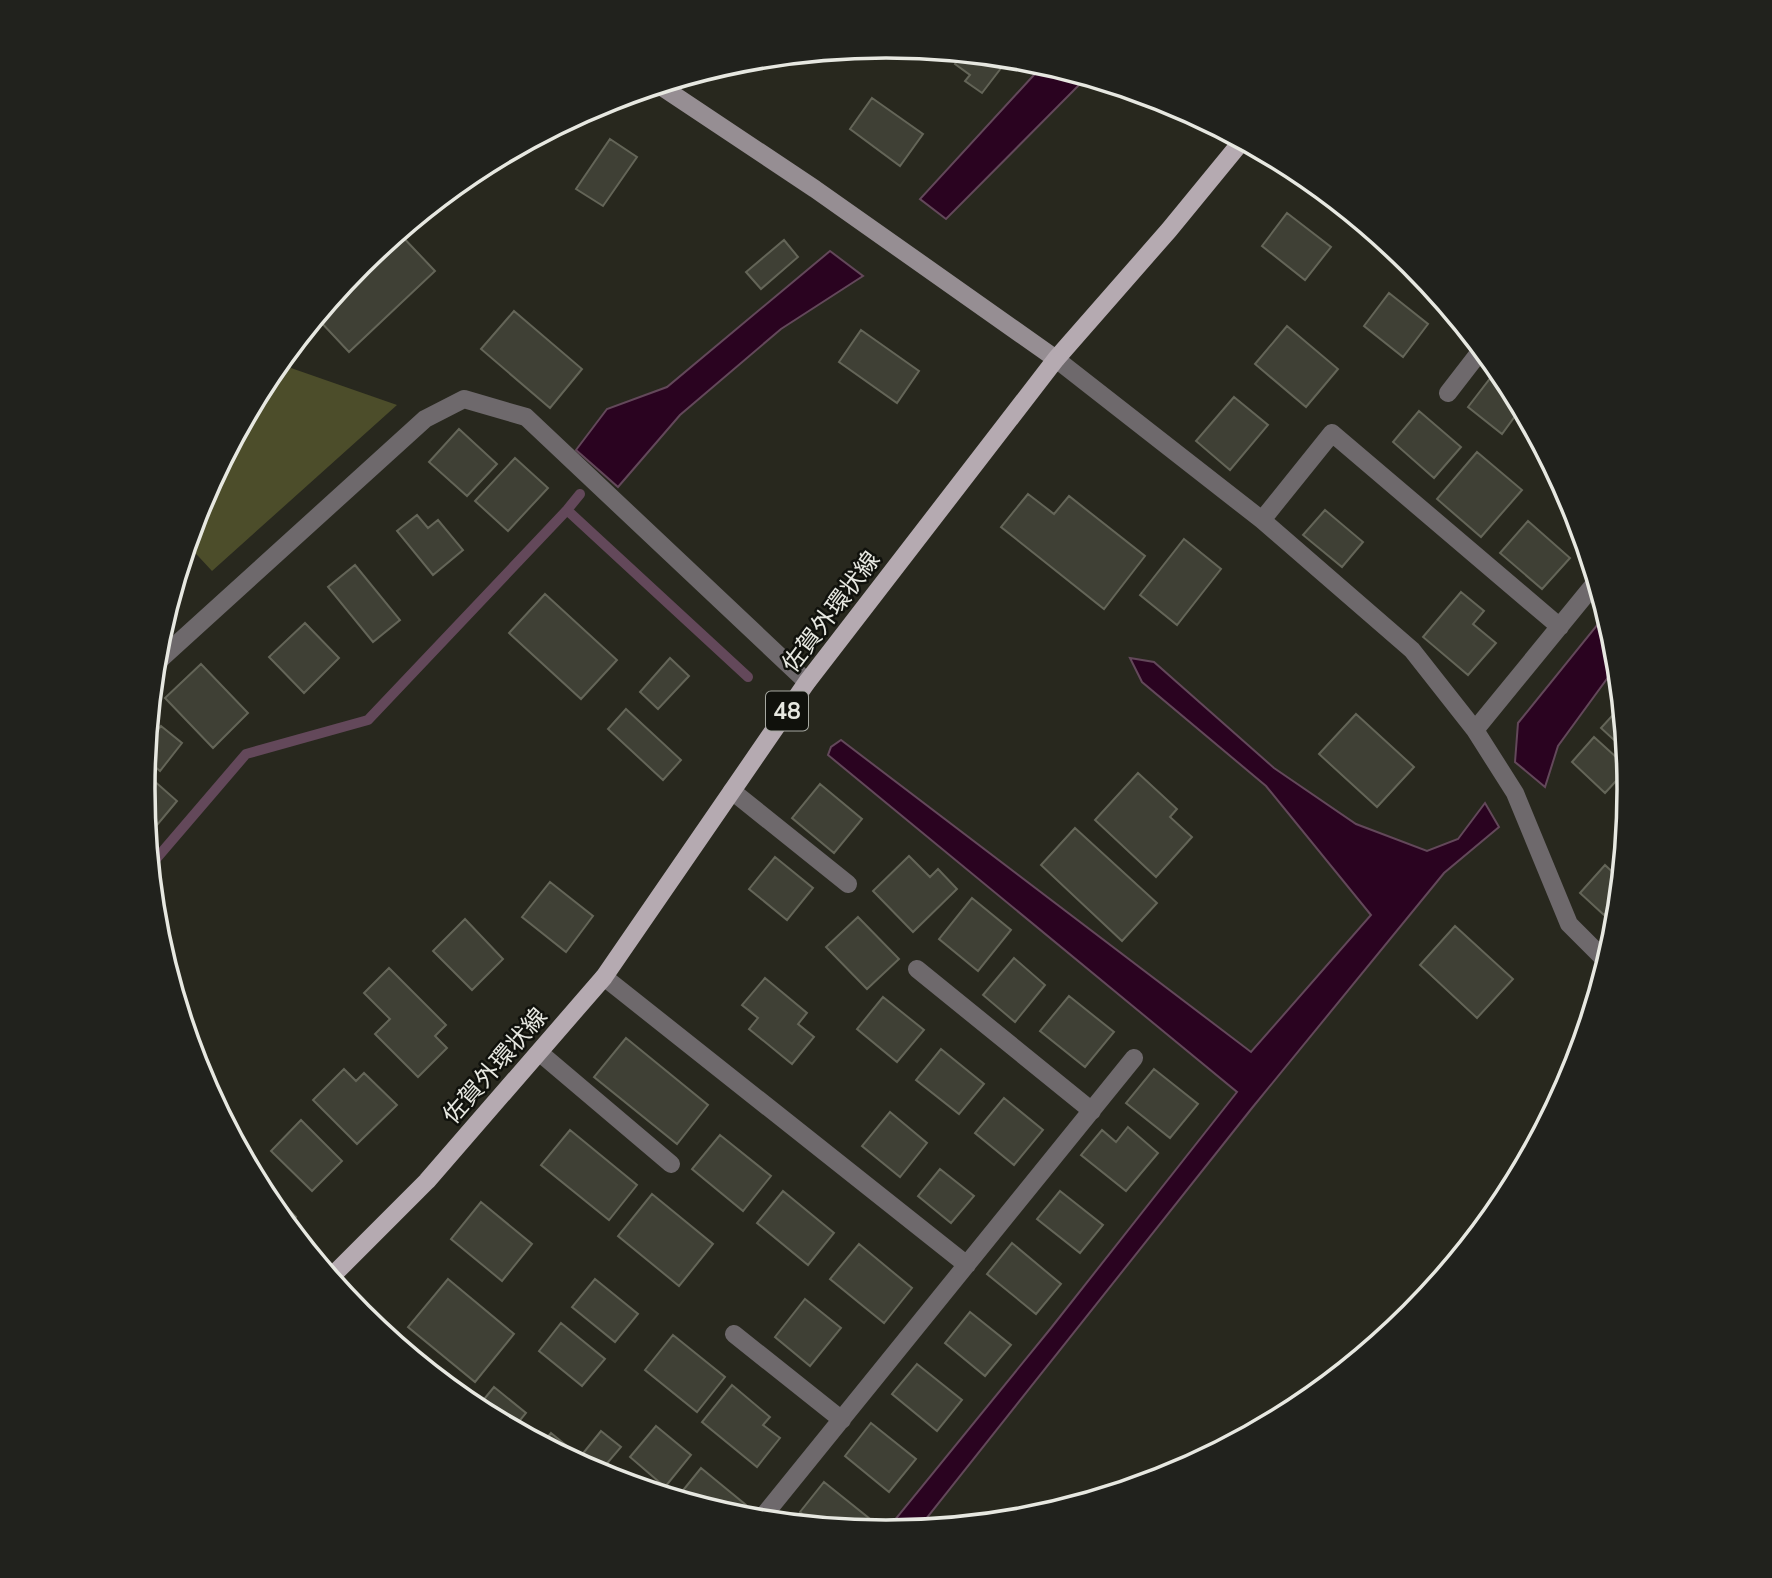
<svg xmlns="http://www.w3.org/2000/svg" width="1772" height="1578" font-family="'Nunito Sans','Noto Sans JP',sans-serif">
  <style>
    .green { fill: #4c4d2a }
    .water { fill: #2a0320; stroke: #63485a; stroke-width: 2 }
    .lines { fill: none; stroke-linecap: round; stroke-linejoin: round }
    .stream { stroke: #63485a; stroke-width: 10 }
    .building { fill: #3f4035; stroke: #646558; stroke-width: 2 }
    .street { stroke: #6e696c; stroke-width: 18 }
    .secondary { stroke: #968e93; stroke-width: 18 }
    .primary { stroke: #b5aab1; stroke-width: 18 }
    .labels { text-anchor: middle; stroke-width: 5; stroke-linejoin: round; paint-order: stroke }
    .shield { fill: #10110c; stroke: #a6a8a1; stroke-width: 2 }
    .shield-label { font-size: 23px; font-weight: bold; fill: #e7e8e1 }
    .street-label { font-size: 24px; fill: #e7e8e1; stroke: #10110c }
    .rim { fill: none; stroke: #e7e8e1; stroke-width: 3.5 }
  </style>
  <rect width="100%" height="100%" fill="#28281e"/>
  <path class="green" d="M 283,358 L 291,368 L 397,405 L 212,571 L 187,544 L 199,504 L 268,376 Z"/>
  <path class="water" d="M 1044,64 L 1087,77 L 946,219 L 920,199 Z
    M 830,251 L 863,276 L 781,329 L 680,415 L 618,487 L 576,450 L 607,409 L 667,387 Z
    M 1606,614 L 1615,644 L 1617,665 L 1558,746 L 1545,787 L 1515,762 L 1518,723 Z
    M 1130,658 L 1154,662 L 1274,768 L 1356,824 L 1427,851 L 1458,839 L 1485,803 L 1499,827 L 1444,873 L 1252,1108 L 918,1529 L 885,1532 L 1051,1328 L 1237,1092 L 828,755 L 831,747 L 841,740 L 1251,1052 L 1371,915 L 1266,786 L 1142,682 Z"/>
  <g class="lines">
    <path class="stream" d="M 567,510 L 748,677
      M 150,866 L 246,754 L 368,720 L 567,510 L 580,494"/>
  </g>
  <path class="building" d="M 963,53 L 1005,57 L 1008,59 L 982,93 L 965,81 L 970,75 L 955,64 Z
    M 872,98 L 923,134 L 900,166 L 850,129 Z
    M 610,139 L 637,157 L 603,206 L 576,189 Z
    M 1287,213 L 1331,247 L 1305,280 L 1262,246 Z
    M 398,232 L 435,271 L 349,352 L 316,317 L 361,263 Z
    M 784,240 L 798,257 L 761,289 L 746,272 Z
    M 1389,293 L 1428,324 L 1403,357 L 1364,326 Z
    M 514,311 L 582,369 L 550,408 L 481,349 Z
    M 1287,326 L 1338,369 L 1306,407 L 1255,364 Z
    M 861,330 L 919,371 L 897,403 L 839,362 Z
    M 1495,372 L 1507,381 L 1521,408 L 1502,434 L 1468,407 Z
    M 1234,397 L 1268,425 L 1230,470 L 1196,441 Z
    M 1419,411 L 1461,447 L 1434,478 L 1393,442 Z
    M 459,429 L 497,464 L 467,496 L 429,462 Z
    M 1477,452 L 1522,490 L 1481,537 L 1437,499 Z
    M 515,458 L 548,488 L 508,531 L 475,501 Z
    M 1028,494 L 1054,514 L 1069,496 L 1145,556 L 1104,609 L 1001,527 Z
    M 1325,510 L 1363,542 L 1342,567 L 1303,535 Z
    M 417,515 L 428,528 L 438,520 L 463,550 L 433,575 L 397,531 Z
    M 1528,521 L 1570,558 L 1542,589 L 1500,553 Z
    M 1184,539 L 1221,569 L 1177,625 L 1140,595 Z
    M 355,565 L 400,620 L 373,642 L 328,587 Z
    M 1461,592 L 1484,611 L 1473,624 L 1496,643 L 1468,675 L 1423,637 Z
    M 545,594 L 617,660 L 581,699 L 509,633 Z
    M 305,623 L 339,658 L 304,693 L 269,657 Z
    M 670,658 L 689,676 L 658,709 L 640,692 Z
    M 201,664 L 248,713 L 213,748 L 165,698 Z
    M 1621,706 L 1626,751 L 1601,728 Z
    M 626,709 L 681,760 L 663,780 L 608,729 Z
    M 1356,714 L 1414,767 L 1377,807 L 1319,754 Z
    M 161,726 L 182,743 L 160,771 L 145,758 L 147,742 Z
    M 1594,737 L 1627,767 L 1627,769 L 1605,793 L 1572,762 Z
    M 144,772 L 177,801 L 147,837 L 143,789 Z
    M 1138,773 L 1177,809 L 1170,817 L 1192,837 L 1156,877 L 1095,820 Z
    M 820,784 L 862,819 L 834,853 L 792,818 Z
    M 1075,828 L 1157,903 L 1122,941 L 1041,865 Z
    M 909,856 L 930,877 L 938,869 L 957,889 L 913,932 L 873,891 Z
    M 775,857 L 813,888 L 787,920 L 749,889 Z
    M 1605,865 L 1621,880 L 1619,899 L 1604,915 L 1580,893 Z
    M 550,882 L 593,916 L 566,952 L 522,917 Z
    M 972,898 L 1011,930 L 978,971 L 939,939 Z
    M 858,917 L 899,959 L 867,989 L 826,947 Z
    M 465,919 L 503,959 L 472,990 L 433,951 Z
    M 1455,926 L 1513,979 L 1477,1018 L 1420,965 Z
    M 1014,958 L 1045,985 L 1015,1022 L 983,995 Z
    M 389,968 L 446,1025 L 435,1036 L 447,1048 L 418,1077 L 375,1034 L 390,1019 L 364,993 Z
    M 765,978 L 807,1013 L 798,1024 L 814,1037 L 792,1064 L 749,1029 L 758,1018 L 742,1005 Z
    M 1069,996 L 1114,1032 L 1085,1067 L 1040,1031 Z
    M 883,997 L 924,1030 L 897,1062 L 857,1029 Z
    M 626,1038 L 708,1105 L 677,1144 L 594,1077 Z
    M 941,1049 L 984,1084 L 959,1114 L 916,1080 Z
    M 344,1069 L 356,1081 L 364,1073 L 397,1105 L 357,1144 L 313,1100 Z
    M 1154,1069 L 1198,1104 L 1170,1138 L 1126,1103 Z
    M 1004,1098 L 1043,1130 L 1014,1165 L 975,1133 Z
    M 890,1112 L 927,1143 L 900,1177 L 862,1146 Z
    M 301,1120 L 342,1161 L 312,1191 L 271,1151 Z
    M 1128,1127 L 1158,1153 L 1126,1191 L 1081,1155 L 1102,1130 L 1116,1142 Z
    M 570,1130 L 637,1185 L 609,1220 L 541,1165 Z
    M 720,1135 L 771,1176 L 743,1211 L 692,1169 Z
    M 940,1169 L 974,1196 L 951,1223 L 918,1196 Z
    M 269,1190 L 296,1217 L 287,1226 L 264,1196 Z
    M 783,1191 L 834,1233 L 808,1265 L 757,1223 Z
    M 1060,1191 L 1103,1225 L 1080,1253 L 1037,1219 Z
    M 652,1194 L 713,1244 L 679,1286 L 618,1236 Z
    M 481,1202 L 532,1244 L 502,1281 L 451,1239 Z
    M 1012,1243 L 1061,1284 L 1036,1314 L 987,1274 Z
    M 859,1244 L 912,1288 L 884,1323 L 830,1279 Z
    M 448,1279 L 514,1334 L 475,1382 L 408,1327 Z
    M 595,1279 L 638,1314 L 615,1342 L 572,1307 Z
    M 805,1299 L 841,1328 L 810,1366 L 775,1337 Z
    M 970,1312 L 1011,1345 L 985,1376 L 945,1343 Z
    M 561,1323 L 605,1359 L 582,1386 L 539,1351 Z
    M 673,1335 L 725,1377 L 697,1412 L 645,1370 Z
    M 917,1364 L 962,1400 L 937,1431 L 892,1394 Z
    M 732,1385 L 770,1417 L 763,1425 L 780,1438 L 757,1467 L 702,1422 Z
    M 494,1387 L 526,1413 L 513,1429 L 476,1409 Z
    M 871,1423 L 916,1459 L 889,1492 L 845,1456 Z
    M 656,1426 L 691,1455 L 665,1487 L 630,1457 Z
    M 601,1431 L 621,1447 L 598,1474 L 576,1462 Z
    M 551,1433 L 573,1451 L 568,1458 L 542,1444 Z
    M 701,1468 L 746,1505 L 737,1517 L 676,1499 Z
    M 824,1482 L 870,1519 L 861,1530 L 817,1526 L 800,1512 Z"/>
  <g class="lines">
    <path class="street" d="M 1056,359 L 1262,520 L 1412,650 L 1475,730 L 1515,793 L 1569,924 L 1607,962
      M 1448,393 L 1482,349
      M 1262,520 L 1332,433 L 1560,627
      M 155,664 L 425,419 L 464,399 L 526,417 L 807,682
      M 1475,730 L 1596,582
      M 732,791 L 848,884
      M 917,969 L 1092,1111
      M 604,977 L 967,1265
      M 540,1053 L 671,1164
      M 734,1334 L 842,1420
      M 760,1520 L 1134,1058"/>
    <path class="secondary" d="M 659,85 L 815,189 L 1056,359"/>
    <path class="primary" d="M 330,1278 L 427,1181 L 604,977 L 807,682 L 1056,359 L 1169,230 L 1242,141"/>
  </g>
  <g class="labels">
    <rect class="shield" x="766" y="691.5" width="42" height="39" rx="5"/>
    <g class="shield-label">
      <text x="787" y="719">48</text>
    </g>
    <g class="street-label">
      <text transform="translate(831 612) rotate(-53)" y="8">佐賀外環状線</text>
      <text transform="translate(495 1066) rotate(-49)" y="8">佐賀外環状線</text>
    </g>
  </g>
  <path d="M0 0H1772V1578H0ZM155 789a731 731 0 1 1 1462 0a731 731 0 1 1-1462 0Z" fill="#21221d" fill-rule="evenodd"/>
  <path class="rim" d="M155 789a731 731 0 1 1 1462 0a731 731 0 1 1-1462 0Z"/>
</svg>
